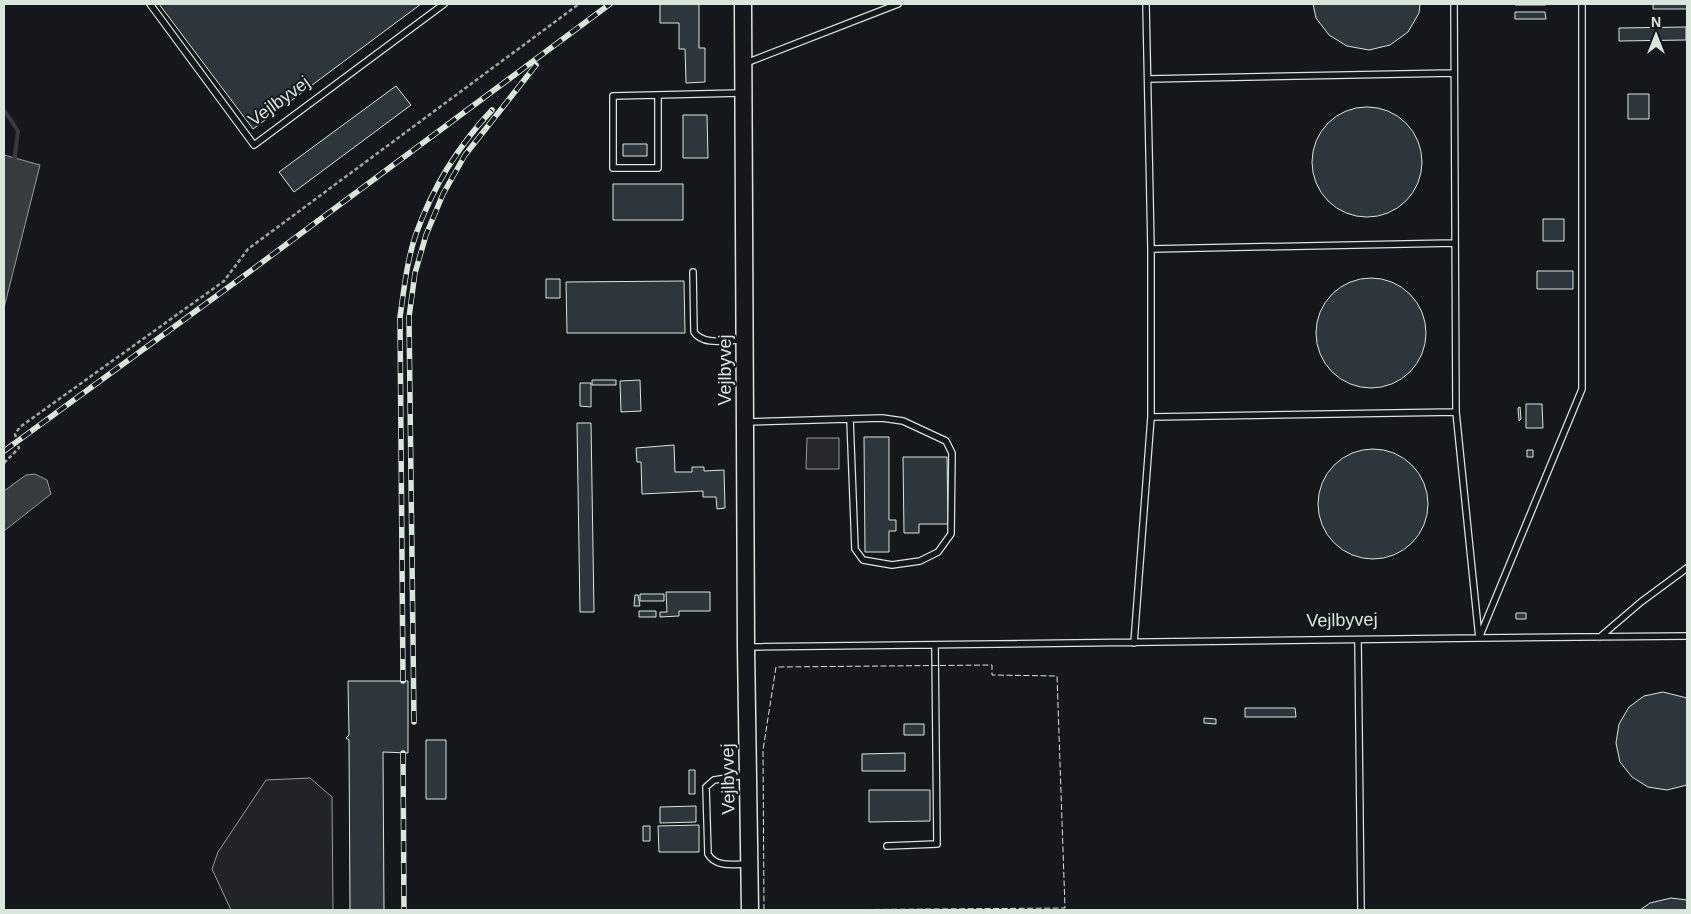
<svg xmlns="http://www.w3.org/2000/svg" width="1691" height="914" font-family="Arial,sans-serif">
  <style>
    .green { fill: #202428; stroke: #939e99 }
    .parking { fill: #24282b; stroke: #939e99 }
    .water { fill: #363b3e; stroke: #939e99 }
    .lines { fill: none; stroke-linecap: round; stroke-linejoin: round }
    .stream { stroke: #363b3e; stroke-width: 4 }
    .building { fill: #2c363c; stroke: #d8e6dc }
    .lane-casing { stroke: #d8e6dc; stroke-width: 8 }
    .secondary-casing { stroke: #d8e6dc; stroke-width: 19 }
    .path { stroke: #9da8a2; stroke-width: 2.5; stroke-dasharray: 4 2.5; stroke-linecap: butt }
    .lane { stroke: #14181c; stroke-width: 5.5 }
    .secondary { stroke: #14181c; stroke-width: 16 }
    .rail-casing { stroke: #d8e6dc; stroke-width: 5.5 }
    .rail { stroke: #14181c; stroke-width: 4; stroke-dasharray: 11; stroke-linecap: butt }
    .fence { stroke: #d8e6dc; stroke-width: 1; stroke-dasharray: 6 2.5; stroke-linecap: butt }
    .labels { text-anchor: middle; stroke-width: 4; stroke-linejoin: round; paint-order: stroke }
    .street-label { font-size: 18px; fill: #d8e6dc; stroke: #14181c }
  </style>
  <rect width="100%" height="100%" fill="#14181c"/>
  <path class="green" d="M 310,778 L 332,797 L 333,910 L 231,910 L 212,869 L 218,852 L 266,780 Z"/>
  <path class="parking" d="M 807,438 L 839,438 L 839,469 L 806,469 Z"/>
  <path class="water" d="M 4,155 L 40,165 L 4,308 Z
    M 35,474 L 47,480 L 51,494 L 4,531 L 4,491 L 26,475 Z"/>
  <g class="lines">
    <path class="stream" d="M 4,110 L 18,131 L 14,163"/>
  </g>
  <path class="building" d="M 159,4 L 421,4 L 253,129 Z
    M 660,4 L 699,4 L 699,48 L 705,48 L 705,82 L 686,83 L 685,49 L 679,49 L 679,23 L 660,23 Z
    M 1313,4 L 1420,4 L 1419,13 L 1408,32 L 1390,45 L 1369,50 L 1347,46 L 1329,35 L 1316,18 Z
    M 1515,4 L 1546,4 L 1546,5 L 1515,5 Z
    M 1653,4 L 1687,4 L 1687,9 L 1653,9 Z
    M 1515,12 L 1545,12 L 1546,19 L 1515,19 Z
    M 1686,27 L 1686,40 L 1619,41 L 1619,28 Z
    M 396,86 L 411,105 L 294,192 L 279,172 Z
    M 1628,94 L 1649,94 L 1649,119 L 1628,119 Z
    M1312 162a55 55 0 1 1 110 0a55 55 0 1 1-110 0Z
    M 683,115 L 707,115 L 708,158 L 683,158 Z
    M 623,144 L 647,144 L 647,156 L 623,156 Z
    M 613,184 L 683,184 L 683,220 L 613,220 Z
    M 1543,219 L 1564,219 L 1564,241 L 1543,241 Z
    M 1537,271 L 1573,271 L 1573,289 L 1537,289 Z
    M1316 333a55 55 0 1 1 110 0a55 55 0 1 1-110 0Z
    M 546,279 L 560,279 L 560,298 L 546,298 Z
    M 684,281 L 685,333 L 567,333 L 566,282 Z
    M 592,380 L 616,380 L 616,385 L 592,385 Z
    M 640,380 L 641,411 L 621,412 L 620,381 Z
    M 580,383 L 591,383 L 591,407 L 580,406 Z
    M 1526,404 L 1542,404 L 1543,428 L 1526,428 Z
    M 1520,407 L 1521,419 L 1519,421 L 1518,408 Z
    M 577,423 L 591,423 L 594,612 L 580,612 Z
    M 864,437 L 889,437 L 889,520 L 896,520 L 896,531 L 889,531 L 889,552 L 865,552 Z
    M 674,445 L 675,472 L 692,472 L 692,467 L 704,467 L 704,471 L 724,470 L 725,508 L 717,509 L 716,497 L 703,497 L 703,491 L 642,494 L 641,462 L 637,462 L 636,448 Z
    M1318 504a55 55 0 1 1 110 0a55 55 0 1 1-110 0Z
    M 1527,450 L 1533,450 L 1533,457 L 1527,457 Z
    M 903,457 L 947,457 L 948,524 L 919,524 L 919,533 L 904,533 Z
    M 666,592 L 710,592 L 710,611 L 679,611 L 679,616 L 660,617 L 660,612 L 667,612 Z
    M 640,594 L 664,594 L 664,601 L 640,601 Z
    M 635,595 L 638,595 L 640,606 L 634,606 Z
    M 639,611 L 656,611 L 656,617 L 639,617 Z
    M 1516,613 L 1526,613 L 1526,619 L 1516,619 Z
    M 348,681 L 408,681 L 408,753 L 383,752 L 384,910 L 350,910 L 349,740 L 346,738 L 349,735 Z
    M 1663,692 L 1687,698 L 1687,785 L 1667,790 L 1648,787 L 1632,777 L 1620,762 L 1616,743 L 1619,724 L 1629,707 L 1644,696 Z
    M 1245,708 L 1295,708 L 1296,717 L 1245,717 Z
    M 1204,718 L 1216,719 L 1216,724 L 1204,723 Z
    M 904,724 L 924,724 L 924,735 L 904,735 Z
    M 426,740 L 446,740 L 446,799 L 426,799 Z
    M 905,753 L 905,771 L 862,771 L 862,754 Z
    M 689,770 L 695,770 L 695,794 L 689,794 Z
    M 869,790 L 930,790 L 930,821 L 869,822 Z
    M 696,806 L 696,822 L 660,823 L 660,807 Z
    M 699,825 L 699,852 L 659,852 L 658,826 Z
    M 643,826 L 650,826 L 650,841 L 643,841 Z
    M 1671,898 L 1687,900 L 1687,910 L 1640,910 L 1650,903 Z"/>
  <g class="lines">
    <g class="lane-casing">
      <path id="lane" d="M 150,4 L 254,145 L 444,4
        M 1454,4 L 1456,412 L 1479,638 L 1687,636
        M 746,63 L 898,4
        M 1148,79 L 1454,73
        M 658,95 L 658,168 L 613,168 L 613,96 L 741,93
        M 1151,249 L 1454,243
        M 693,272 L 694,332 C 703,346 727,340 742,340
        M 1151,417 L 1456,412
        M 747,422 L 882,418 L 903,421 L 946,441 L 952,453 L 951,534 L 938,552 L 920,561 L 892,565 L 863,560 L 855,549 L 850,419
        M 1600,637 L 1641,602 L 1687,568
        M 1358,640 L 1361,910
        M 1134,643 L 1151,417 L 1151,249 L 1146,4
        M 749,647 L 1479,638 L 1582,389 L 1582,4
        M 746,775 L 714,780 L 706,787 L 708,854 C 716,868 734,864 748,864
        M 887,846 L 937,844 L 935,645"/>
    </g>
    <g class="secondary-casing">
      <path id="secondary" d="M 743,4 L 746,647 L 750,910"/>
    </g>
    <path class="path" d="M 4,463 L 19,448 L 15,434 L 20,427 L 224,281 L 248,249 L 579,4"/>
    <use href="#lane" class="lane"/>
    <use href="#secondary" class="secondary"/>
    <g class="rail-casing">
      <path id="rail" d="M 4,451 L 241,278 L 610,4
        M 403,681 L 400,317 C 404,289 407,260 416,234 C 432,189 459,145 492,110
        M 414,722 L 409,317 L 415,273 L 426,235 L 443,194 L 465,155 L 536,65
        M 403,753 L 404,910"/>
    </g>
    <use href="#rail" class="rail"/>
    <path class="fence" d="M 764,910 L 763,750 L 776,667 L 992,665 L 992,675 L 1057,676 L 1065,908 L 802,910"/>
  </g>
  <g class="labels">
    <g class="street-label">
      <text transform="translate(279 101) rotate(-36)" y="6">Vejlbyvej</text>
      <text transform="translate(725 370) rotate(-90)" y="6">Vejlbyvej</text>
      <text transform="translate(1342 620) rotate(-1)" y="6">Vejlbyvej</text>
      <text transform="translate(728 779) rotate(-91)" y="6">Vejlbyvej</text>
    </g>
  </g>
  <rect width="1691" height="914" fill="none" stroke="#d8e6dc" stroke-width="10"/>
  <g transform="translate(1656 35)" stroke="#14181c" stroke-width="4" paint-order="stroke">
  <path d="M0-4L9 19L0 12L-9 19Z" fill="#d8e6dc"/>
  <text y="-8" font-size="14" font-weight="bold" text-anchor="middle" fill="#d8e6dc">N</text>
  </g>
</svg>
